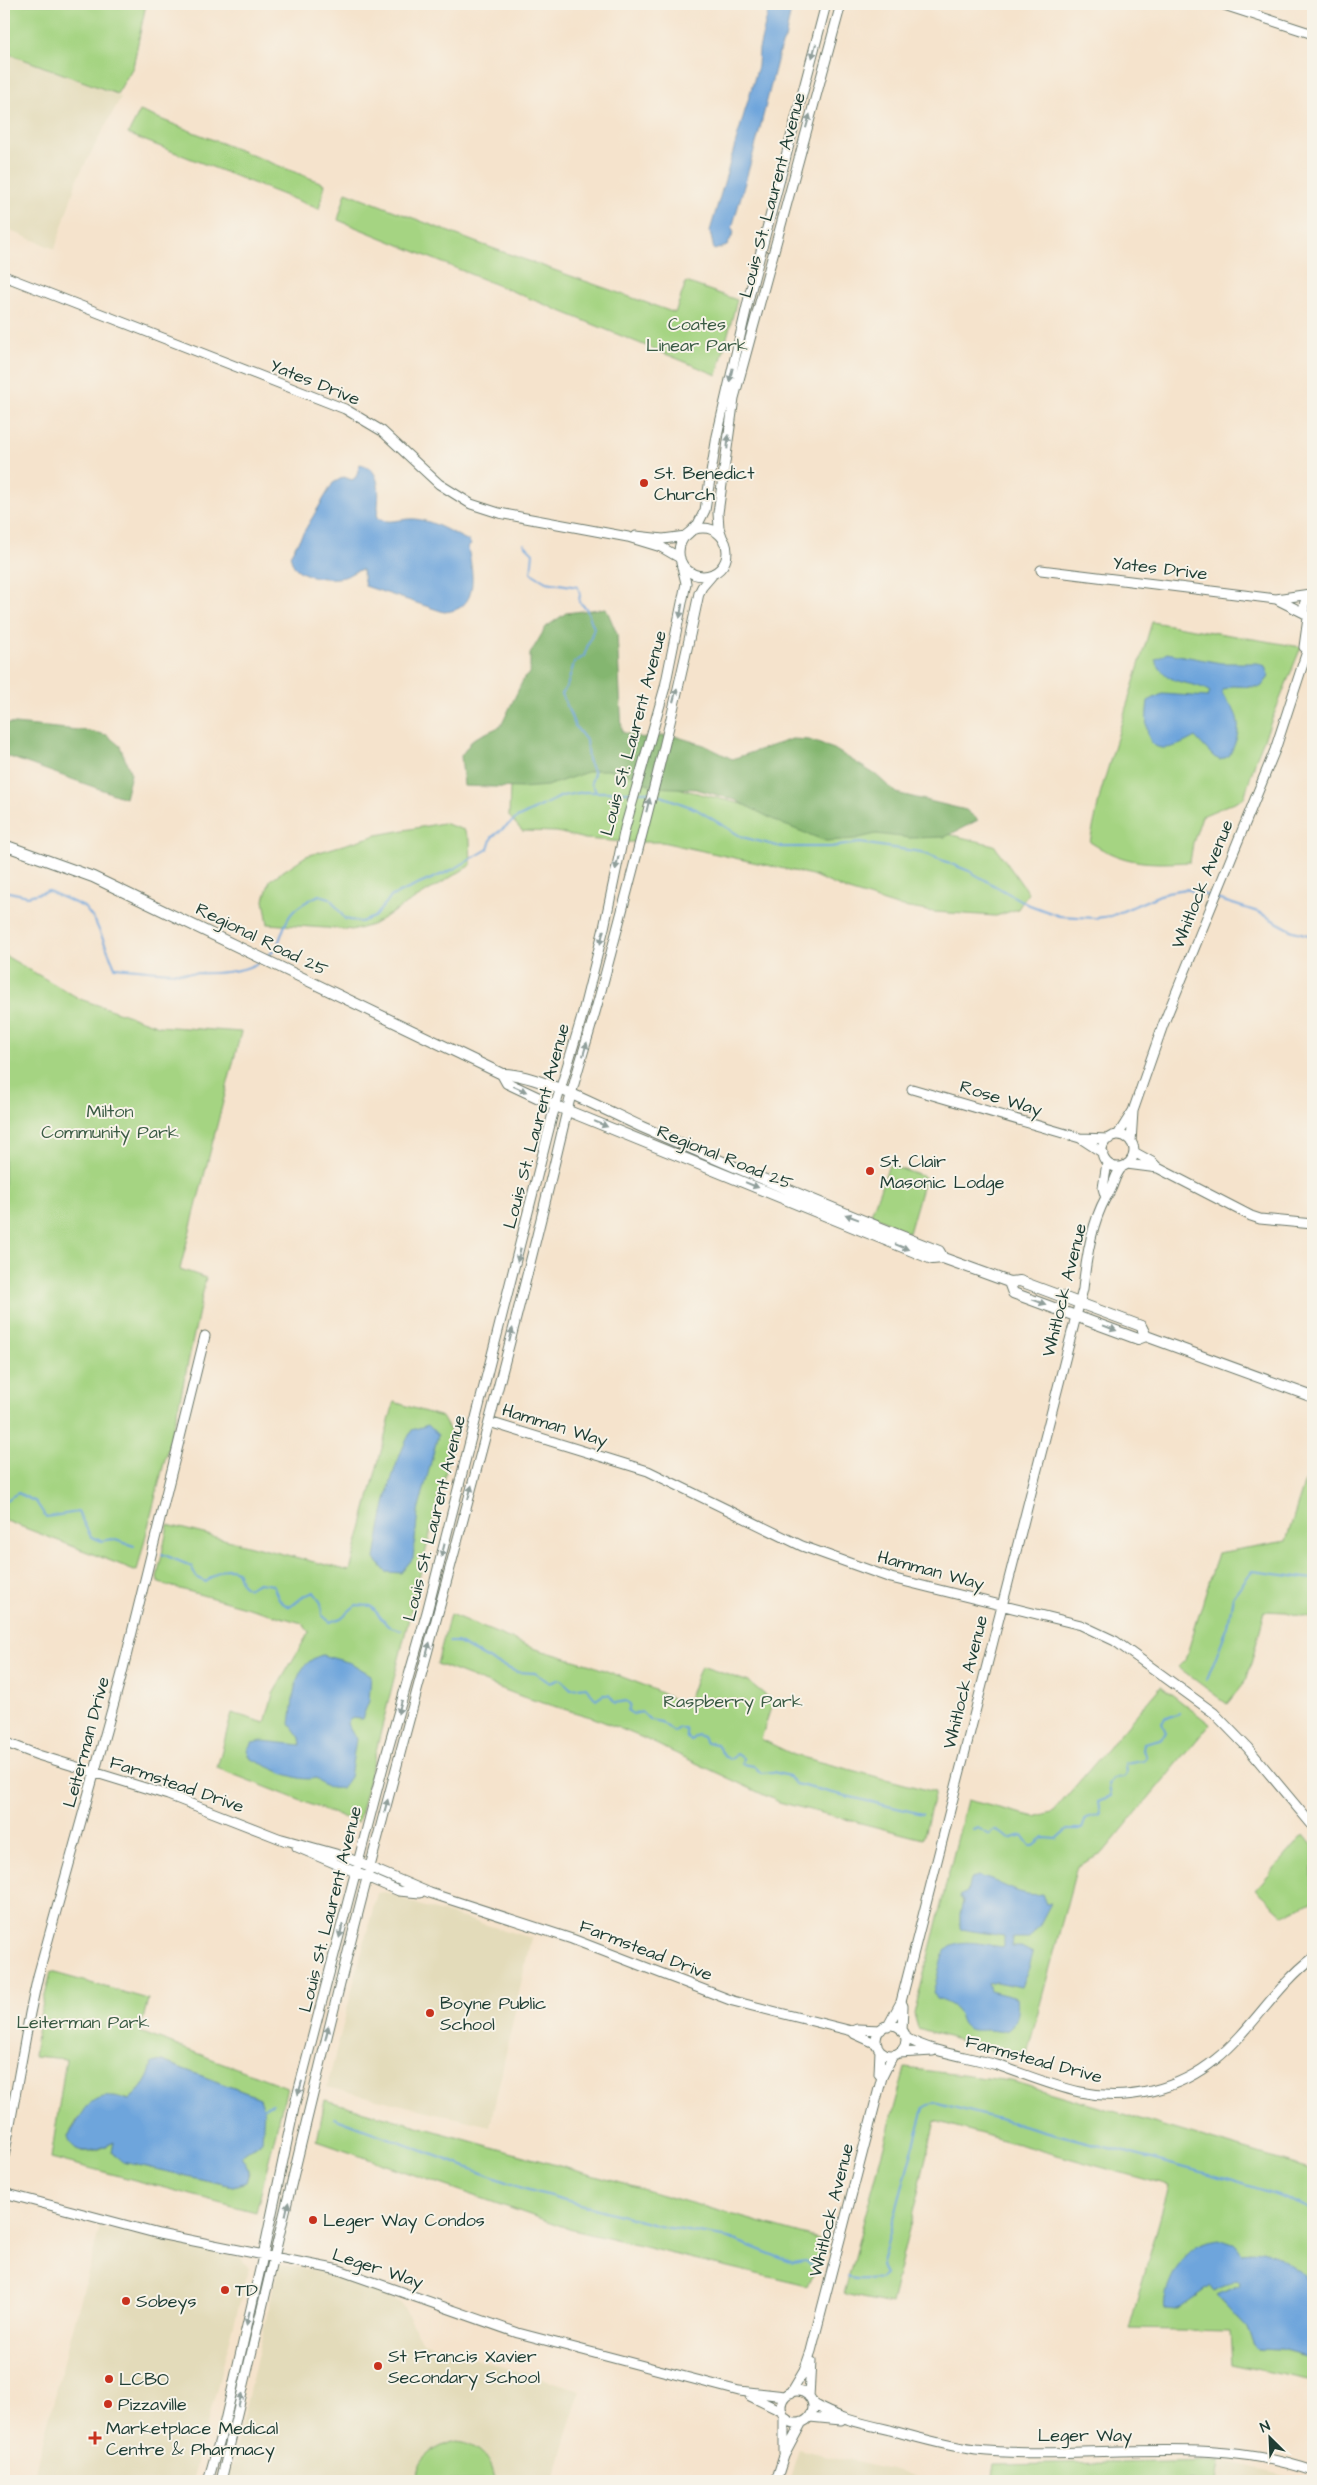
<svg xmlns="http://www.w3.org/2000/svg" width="1317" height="2485" font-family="'Architects Daughter',sans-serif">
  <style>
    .built { fill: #e3dbba }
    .green { fill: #a5d482; stroke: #62885b; fill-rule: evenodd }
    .forest { fill: #84b670; stroke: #527a52 }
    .water { fill: #6ea5dc; stroke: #467188 }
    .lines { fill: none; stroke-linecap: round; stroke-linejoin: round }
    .stream { stroke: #6ea5dc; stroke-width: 2 }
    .secondary-casing { stroke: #6a7769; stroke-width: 11 }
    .primary-casing { stroke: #6a7769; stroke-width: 12 }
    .secondary { stroke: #fff; stroke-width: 9 }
    .primary { stroke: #fff; stroke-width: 10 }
    .oneway { fill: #8f9e9a }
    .poi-dot { fill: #c8321e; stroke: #f7f3e8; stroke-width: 2 }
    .labels { text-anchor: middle; stroke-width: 4; stroke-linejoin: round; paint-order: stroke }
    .street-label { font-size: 18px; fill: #1f3d34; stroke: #f7f3e8 }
    .park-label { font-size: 18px; fill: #3a5b44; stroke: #f7f3e8 }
    .poi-label { font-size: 18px; fill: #1f3d34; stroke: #f7f3e8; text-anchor: start }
  </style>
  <rect width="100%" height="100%" fill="#f7f3e8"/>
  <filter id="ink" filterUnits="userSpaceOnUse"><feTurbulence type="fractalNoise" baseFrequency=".02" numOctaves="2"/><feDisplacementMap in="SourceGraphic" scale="10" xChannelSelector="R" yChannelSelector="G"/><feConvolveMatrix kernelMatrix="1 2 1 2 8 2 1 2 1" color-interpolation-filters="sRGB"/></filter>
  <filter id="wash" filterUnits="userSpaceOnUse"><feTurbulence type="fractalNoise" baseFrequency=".0096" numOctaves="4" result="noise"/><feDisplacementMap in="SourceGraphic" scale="20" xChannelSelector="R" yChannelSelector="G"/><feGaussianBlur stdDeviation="1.12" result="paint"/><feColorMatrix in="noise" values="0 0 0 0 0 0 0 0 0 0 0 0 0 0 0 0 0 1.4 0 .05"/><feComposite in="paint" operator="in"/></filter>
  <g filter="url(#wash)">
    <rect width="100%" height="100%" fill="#f5e3cc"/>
    <path class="built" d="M 4,52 L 121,97 L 78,177 L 55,249 L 4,228 Z
      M 385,1892 L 422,1906 L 531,1938 L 490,2126 L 327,2087 L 377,1893 Z
      M 100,2227 L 240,2257 L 249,2268 L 192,2481 L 61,2481 L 35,2471 Z
      M 279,2264 L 340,2275 L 401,2303 L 423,2342 L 580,2390 L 554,2481 L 228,2481 Z
      M 799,2449 L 937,2481 L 789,2481 Z
      M 1220,2461 L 1308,2481 L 1217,2481 Z"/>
    <path class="green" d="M 4,4 L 146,4 L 133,67 L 117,94 L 4,52 Z
      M 140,111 L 325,184 L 319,209 L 128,134 Z
      M 346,192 L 475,242 L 675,313 L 686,282 L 737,300 L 717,375 L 338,220 Z
      M 1152,622 L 1301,647 L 1256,759 L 1244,798 L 1202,816 L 1193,843 L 1190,862 C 1150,864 1125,865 1090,842 L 1101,791 Z
      M 559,768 L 586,768 L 627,771 L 685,790 L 802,819 L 927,829 L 994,845 L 1028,893 L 1018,909 L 996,916 L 934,912 L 897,906 L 849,891 L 812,875 L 662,842 L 625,842 L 585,839 L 557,832 L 522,831 L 509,816 L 510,788 Z
      M 443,823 L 464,830 L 470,841 L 471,865 L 372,925 L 355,930 L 268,924 L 264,900 L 270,880 L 306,856 L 377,835 Z
      M 4,955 L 80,999 L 159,1026 L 241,1032 L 180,1269 L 206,1278 L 181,1395 L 137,1571 L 4,1520 Z
      M 889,1165 L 925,1177 L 909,1233 L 871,1214 Z
      M 394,1402 L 442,1417 L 454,1438 L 358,1823 L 217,1768 L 232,1713 L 265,1723 L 273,1694 L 309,1632 L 302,1623 L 159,1583 L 157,1578 L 168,1525 L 350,1571 Z
      M 1313,1455 L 1313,1619 L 1286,1612 L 1265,1611 L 1247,1679 L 1227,1704 L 1178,1667 L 1185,1660 L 1218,1553 L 1286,1541 Z
      M 450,1614 L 533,1648 L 591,1665 L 646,1686 L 686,1705 L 701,1666 L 749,1682 L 773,1701 L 761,1739 L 794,1755 L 935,1792 L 923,1839 L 779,1802 L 643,1738 L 594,1718 L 523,1697 L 437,1664 Z
      M 1161,1686 L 1210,1724 L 1102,1854 L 1077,1866 L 1025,2061 L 918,2028 L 914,2014 L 967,1800 L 1035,1817 L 1054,1811 Z
      M 1304,1835 L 1313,1846 L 1313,1900 L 1284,1915 L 1256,1890 Z
      M 51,1972 L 148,1999 L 140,2032 L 287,2087 L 256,2212 L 51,2158 L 66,2059 L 34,2056 L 39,2019 ZM 162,2061 L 260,2098 L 251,2150 L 244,2152 L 241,2156 L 249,2173 L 246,2182 L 233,2186 L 123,2162 L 112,2153 L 114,2142 C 102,2149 92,2153 78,2151 L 68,2136 L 79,2117 L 116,2096 L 129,2100 C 141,2090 150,2079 153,2063 Z
      M 905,2068 L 1011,2081 L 1313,2170 L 1313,2302 L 1307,2299 C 1306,2276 1305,2275 1286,2263 C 1272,2253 1260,2250 1243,2253 C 1235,2254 1186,2301 1176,2310 L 1210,2286 L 1214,2291 L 1236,2279 L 1240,2282 L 1239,2285 L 1217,2295 L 1246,2326 L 1254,2345 L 1258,2349 L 1281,2350 L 1313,2359 L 1313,2381 L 1231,2364 L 1229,2331 L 1129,2329 L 1169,2186 L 935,2121 L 891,2304 L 844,2294 Z
      M 325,2100 L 826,2241 L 807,2286 L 573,2230 L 317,2141 Z
      M 452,2442 C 476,2442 493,2458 495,2481 L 417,2481 C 416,2459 434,2448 452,2442 Z
      M 1220,2461 L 1217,2481 L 991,2481 L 994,2465 Z"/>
    <path class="forest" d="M 606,608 L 617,634 L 622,732 L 643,738 L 671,735 L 704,745 L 732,759 L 792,739 L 809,740 L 834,749 L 876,775 L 896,793 L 966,810 L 978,820 L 945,837 L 910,838 L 876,834 L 855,839 L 826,841 L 782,824 L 735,800 L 696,789 L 654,787 L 627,773 L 615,770 L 593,770 L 547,786 L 523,788 L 464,786 L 461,756 L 473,739 L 501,726 L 524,678 L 530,673 L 530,654 L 546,627 L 566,613 Z
      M 4,723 L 89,731 L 107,735 L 120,746 L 131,774 L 125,798 L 4,755 Z"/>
    <path class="water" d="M 770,4 L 792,4 L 785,39 L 780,49 L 757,140 L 732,228 L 734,232 L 727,246 L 714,250 L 710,231 L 758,66 L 759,49 Z
      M 360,464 C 385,469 378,501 377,518 C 389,525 401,518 415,519 C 435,521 451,533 469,541 L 471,545 L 468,548 C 473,573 480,610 444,612 L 365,586 L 362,570 C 354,570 351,575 344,577 C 330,580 303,578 294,566 C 292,563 291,558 290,555 L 333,483 L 344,477 L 352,480 L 356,477 Z
      M 1167,653 L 1221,663 L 1258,663 L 1265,666 L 1269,677 L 1261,687 L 1231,686 L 1222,690 C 1222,697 1228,701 1232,707 C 1243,724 1238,739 1229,756 L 1220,760 L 1214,757 L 1195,737 C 1154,760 1142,747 1148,701 L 1162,694 L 1208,697 L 1210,692 C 1190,678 1170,690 1155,660 Z
      M 428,1425 L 438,1435 L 418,1512 L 413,1558 L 401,1573 L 386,1572 L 375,1559 C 382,1516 390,1468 412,1430 Z
      M 322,1655 L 351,1663 L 371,1675 L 369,1701 L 362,1719 L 350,1718 L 347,1724 L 356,1739 L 350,1777 L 342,1788 C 330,1789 324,1788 316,1778 C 296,1783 271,1767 251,1759 L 247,1751 L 252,1743 L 262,1741 L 301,1745 L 300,1738 L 290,1724 C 294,1697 292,1664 322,1655 Z
      M 977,1876 C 1001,1880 1017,1898 1042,1894 L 1046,1904 L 1051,1903 L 1039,1926 L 1029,1938 L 1013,1938 L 1012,1947 L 1021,1947 L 1033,1953 L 1029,1968 L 1021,1987 L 997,1982 L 988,1984 L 990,1991 L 1017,1998 C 1019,2008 1016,2030 1004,2031 C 999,2032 993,2030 988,2030 C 983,2030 973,2031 969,2029 C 954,2021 968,2008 937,1999 L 933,1992 C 937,1980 939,1966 943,1955 C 952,1933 987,1946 1004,1947 L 1004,1936 L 960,1929 L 960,1914 L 963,1901 L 959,1896 L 967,1892 L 970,1880 Z
      M 162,2061 L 260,2098 L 264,2109 L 262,2141 L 241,2156 C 248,2165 250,2171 246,2182 L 233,2186 L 123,2162 L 112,2153 L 114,2142 C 98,2150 74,2160 68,2136 C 89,2107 87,2089 129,2100 C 141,2090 150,2079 152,2063 Z
      M 1219,2239 L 1236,2245 L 1242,2253 L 1262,2251 L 1275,2255 L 1303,2274 L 1306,2281 L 1307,2299 L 1313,2302 L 1313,2359 L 1281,2350 L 1258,2349 L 1254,2345 L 1246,2326 L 1217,2295 L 1239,2285 L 1240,2282 L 1237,2279 L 1214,2291 L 1210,2286 L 1176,2310 L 1165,2309 C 1161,2295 1179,2261 1189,2251 C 1197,2243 1208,2241 1219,2239 Z"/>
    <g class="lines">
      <path class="stream" d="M 524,544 L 533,553 L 531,573 L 546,582 L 578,587 L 580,594 L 579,602 L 586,608 L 594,628 L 584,656 L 574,663 L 567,686 L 562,694 L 575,726 L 586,740 L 588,760 L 594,773 L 591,783 L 596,791
        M 639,792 L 649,792
        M 656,794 L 696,809 L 742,837 L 781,847 L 831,847 L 860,843 L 921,852 L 969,871 L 1027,904 L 1059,916 L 1096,918 L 1111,916 L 1167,892 L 1186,889 L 1212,897
        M 4,891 L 28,896 L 48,891 L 84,907 L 95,921 L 115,967 C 152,970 230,982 259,962
        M 1217,899 L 1258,912 L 1293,931 L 1313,936
        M 267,956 C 281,947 280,933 288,919 C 294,907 308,901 319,895 L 330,898 L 345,919 L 361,922 L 374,917 L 392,896 L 454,869 L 488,849 L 492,837 L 517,818 L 562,796 L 584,792 L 632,792
        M 4,1501 L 18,1493 L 36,1502 L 46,1517 L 78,1512 L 91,1537 L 102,1541 L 112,1539 L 134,1546
        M 162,1554 L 191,1566 L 197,1578 L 206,1582 C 216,1574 224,1565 237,1571 L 242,1584 L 247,1588 L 259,1583 L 273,1585 C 277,1595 279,1603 290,1607 L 304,1596 L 314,1592 L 321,1603 L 322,1615 L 330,1622 L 341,1618 L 356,1605 L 371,1606 L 388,1626 L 401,1630
        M 449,1642 L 457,1642 L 494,1662 L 517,1672 L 535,1673 L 550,1683 L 560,1679 L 571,1689 L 586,1687 L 596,1700 L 603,1695 L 609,1695 L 615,1703 L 626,1701 L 630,1704 L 628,1711 L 633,1714 L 642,1712 L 650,1720 L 661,1722 L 674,1732 L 679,1728 L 685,1728 L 687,1738 L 691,1740 L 697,1735 L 703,1737 L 706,1743 L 717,1744 L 724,1756 L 729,1759 L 737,1754 L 743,1758 L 742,1764 L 754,1766 L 761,1773 L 773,1772 L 789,1776 L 795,1784 L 922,1814
        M 1207,1679 L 1228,1626 L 1233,1596 L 1252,1571 L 1313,1579
        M 973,1830 L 978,1828 L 990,1835 L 995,1830 L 1010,1839 L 1022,1835 L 1030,1846 L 1034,1846 L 1044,1838 L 1056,1839 L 1067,1829 L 1082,1829 L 1086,1818 L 1100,1814 L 1098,1801 L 1111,1796 L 1109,1784 L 1113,1779 L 1123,1778 L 1126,1774 L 1125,1763 L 1143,1760 L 1146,1757 L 1143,1750 L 1144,1743 L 1160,1739 L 1166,1733 L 1162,1723 L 1165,1719 L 1179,1713
        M 262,2108 L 272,2104
        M 334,2118 L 525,2189 L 663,2227 L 729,2238 L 793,2263 L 806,2261 L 814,2268
        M 848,2277 C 859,2282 869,2277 880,2279 L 885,2275 L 881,2266 L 924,2108 L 934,2102 L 1216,2176 L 1278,2195 L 1313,2210"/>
    </g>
  </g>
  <g filter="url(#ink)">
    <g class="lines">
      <g class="secondary-casing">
        <path id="secondary" d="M 1221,4 L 1313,34
          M 4,276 L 345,409 L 382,431 L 439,484 L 471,504 L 499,513 L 628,537 L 661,547 L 680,558
          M679 552a24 24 0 1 1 48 0a24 24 0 1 1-48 0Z
          M 688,534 L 698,524 L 705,510 L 717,436 L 750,293 L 826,4
          M 636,536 L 663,539 L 686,536
          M 724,542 L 719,528 L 718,513 L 734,398 L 841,4
          M 1041,570 L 1276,599 L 1310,594
          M 1278,600 L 1304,613
          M 1311,620 C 1301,612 1302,602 1311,594
          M 1304,647 L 1308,618
          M 912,1089 L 1080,1138 L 1109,1139
          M 1118,1135 L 1133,1111
          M1102 1151a16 16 0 1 1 32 0a16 16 0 1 1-32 0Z
          M 1080,1138 L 1103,1153
          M 1131,1142 L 1133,1111 L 1163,1025 L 1275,750 L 1313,633
          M 1134,1152 L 1152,1162 L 1158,1168 L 1251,1216 L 1260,1219 L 1313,1224
          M 1127,1164 L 1158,1168
          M 1105,1195 L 1103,1188 L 1107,1163
          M 489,1422 L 648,1471 L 802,1546 L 891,1578 L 1081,1625 L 1115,1641 L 1214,1713 L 1247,1747 L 1313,1826
          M 4,1742 L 38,1755 L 168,1795 L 286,1841
          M 282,1839 L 343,1856 L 430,1893 L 572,1939 L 733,2001 L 852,2031 L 855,2034 L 877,2044
          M 297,1847 L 399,1891 L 420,1893
          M 901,2002 L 903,2006 L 902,2031
          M876 2040a15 15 0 1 1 30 0a15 15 0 1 1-30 0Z
          M 888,2026 L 901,2002 L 1083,1289 C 1086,1259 1093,1215 1110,1191 C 1115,1182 1114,1176 1122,1167
          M 852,2031 L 857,2029 L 881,2030
          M 906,2038 C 934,2053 966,2056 997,2065 C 1024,2074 1052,2086 1080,2092 C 1127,2102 1179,2090 1216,2059 C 1252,2030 1276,1986 1313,1958
          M 880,2050 L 879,2074 L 882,2077
          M 899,2053 L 933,2051
          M 4,2157 L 30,2013 L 38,1976 L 121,1677 L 205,1336
          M 4,2193 L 159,2234 L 339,2270 L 518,2333 L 739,2391 L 785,2396
          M781 2407a16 16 0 1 1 32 0a16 16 0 1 1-32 0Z
          M 791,2393 L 804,2371 L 811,2351 L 882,2077 L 893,2055
          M 750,2396 L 781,2411
          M 809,2397 L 811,2361
          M 813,2404 C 836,2418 864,2424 890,2430 C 918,2438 947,2446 976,2450 C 1089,2461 1204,2433 1313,2471
          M 810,2417 L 841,2420
          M 784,2453 L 784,2417
          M 4,2480 L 8,2481
          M 208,2481 L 224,2425 L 261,2265 L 294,2108 L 384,1763 L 427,1612 L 552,1117 L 581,1020 L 604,928 L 625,828 L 665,687 L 686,583 L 681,563
          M 221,2481 C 269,2281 314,2081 366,1882 C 433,1626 506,1372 566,1115 C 576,1071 592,1027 603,983 C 637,854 672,724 699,593 L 702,587 L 714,573
          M 776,2481 L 784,2456 L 802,2422"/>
      </g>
      <g class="primary-casing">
        <path id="primary" d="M 4,845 L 93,877 L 502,1074 C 535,1072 609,1112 642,1127 C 741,1170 839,1212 939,1251 L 943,1258
          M 502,1074 L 507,1083 L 556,1106 L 910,1250 L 932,1259 L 943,1258 L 1009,1282 L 1020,1281 L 1141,1326 L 1146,1336
          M 1009,1282 L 1013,1293 L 1138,1339 L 1146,1336 L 1313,1397"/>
      </g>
      <use href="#secondary" class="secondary"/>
      <use href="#primary" class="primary"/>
    </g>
    <defs><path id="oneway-solid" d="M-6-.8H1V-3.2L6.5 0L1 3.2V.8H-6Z" transform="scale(1.25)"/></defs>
    <g class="oneway">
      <use href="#oneway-solid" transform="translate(814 51) rotate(105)"/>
      <use href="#oneway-solid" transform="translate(808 121) rotate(-74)"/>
      <use href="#oneway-solid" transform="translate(731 375) rotate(103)"/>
      <use href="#oneway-solid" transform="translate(728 442) rotate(-84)"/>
      <use href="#oneway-solid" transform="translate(681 611) rotate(100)"/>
      <use href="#oneway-solid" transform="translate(675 695) rotate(-75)"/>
      <use href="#oneway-solid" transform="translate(648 805) rotate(-76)"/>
      <use href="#oneway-solid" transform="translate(617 863) rotate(103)"/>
      <use href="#oneway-solid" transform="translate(602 937) rotate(104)"/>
      <use href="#oneway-solid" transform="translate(585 1049) rotate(-74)"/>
      <use href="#oneway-solid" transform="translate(520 1089) rotate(24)"/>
      <use href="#oneway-solid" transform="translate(601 1124) rotate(23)"/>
      <use href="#oneway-solid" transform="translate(752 1185) rotate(22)"/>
      <use href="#oneway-solid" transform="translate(852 1217) rotate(-159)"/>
      <use href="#oneway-solid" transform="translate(902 1247) rotate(22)"/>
      <use href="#oneway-solid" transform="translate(519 1255) rotate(104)"/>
      <use href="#oneway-solid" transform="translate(1039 1302) rotate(20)"/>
      <use href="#oneway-solid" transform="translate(1110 1328) rotate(21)"/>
      <use href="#oneway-solid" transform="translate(511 1335) rotate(-76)"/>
      <use href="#oneway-solid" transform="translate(470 1492) rotate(-75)"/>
      <use href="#oneway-solid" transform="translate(443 1550) rotate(104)"/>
      <use href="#oneway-solid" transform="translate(428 1649) rotate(-75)"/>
      <use href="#oneway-solid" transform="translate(400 1707) rotate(106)"/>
      <use href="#oneway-solid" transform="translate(386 1806) rotate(-75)"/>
      <use href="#oneway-solid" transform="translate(341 1931) rotate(104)"/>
      <use href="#oneway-solid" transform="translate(327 2033) rotate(-76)"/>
      <use href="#oneway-solid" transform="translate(300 2088) rotate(106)"/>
      <use href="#oneway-solid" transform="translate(287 2209) rotate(-78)"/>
      <use href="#oneway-solid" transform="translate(248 2318) rotate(103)"/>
      <use href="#oneway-solid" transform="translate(240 2400) rotate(-76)"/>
    </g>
  </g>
  <g class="poi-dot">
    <circle cx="644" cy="483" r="5"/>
    <circle cx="870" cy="1171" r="5"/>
    <circle cx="430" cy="2013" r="5"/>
    <circle cx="313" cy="2220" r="5"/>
    <circle cx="225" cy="2290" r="5"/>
    <circle cx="126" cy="2301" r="5"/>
    <circle cx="378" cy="2366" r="5"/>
    <circle cx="109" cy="2379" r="5"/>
    <circle cx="108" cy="2404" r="5"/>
    <path d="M92.5 2430.5h5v5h5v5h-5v5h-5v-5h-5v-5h5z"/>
  </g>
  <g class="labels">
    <g class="street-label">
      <text transform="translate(772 195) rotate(-75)" y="6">Louis St. Laurent Avenue</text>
      <text transform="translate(315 382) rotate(22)" y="6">Yates Drive</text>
      <text transform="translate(1160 568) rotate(7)" y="6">Yates Drive</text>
      <text transform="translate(633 733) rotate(-75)" y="6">Louis St. Laurent Avenue</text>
      <text transform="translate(1202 884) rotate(-68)" y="6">Whitlock Avenue</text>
      <text transform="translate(262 939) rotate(26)" y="6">Regional Road 25</text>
      <text transform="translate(1001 1098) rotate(17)" y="6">Rose Way</text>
      <text transform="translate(536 1126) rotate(-75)" y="6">Louis St. Laurent Avenue</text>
      <text transform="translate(725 1157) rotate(22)" y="6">Regional Road 25</text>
      <text transform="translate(1064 1290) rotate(-76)" y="6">Whitlock Avenue</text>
      <text transform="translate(555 1425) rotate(17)" y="6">Hamman Way</text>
      <text transform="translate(434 1518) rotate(-76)" y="6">Louis St. Laurent Avenue</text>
      <text transform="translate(931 1570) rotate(15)" y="6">Hamman Way</text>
      <text transform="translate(965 1682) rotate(-76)" y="6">Whitlock Avenue</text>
      <text transform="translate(86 1742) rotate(-75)" y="6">Leiterman Drive</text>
      <text transform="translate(177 1784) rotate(19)" y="6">Farmstead Drive</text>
      <text transform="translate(330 1909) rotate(-76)" y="6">Louis St. Laurent Avenue</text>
      <text transform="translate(646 1950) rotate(21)" y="6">Farmstead Drive</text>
      <text transform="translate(1034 2059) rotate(15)" y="6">Farmstead Drive</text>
      <text transform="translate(831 2210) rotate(-76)" y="6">Whitlock Avenue</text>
      <text transform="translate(378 2268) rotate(18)" y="6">Leger Way</text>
      <text x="1085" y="2441">Leger Way</text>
    </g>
    <g class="park-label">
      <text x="697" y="330">Coates<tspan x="697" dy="21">Linear Park</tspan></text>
      <text x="110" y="1117">Milton<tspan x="110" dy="21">Community Park</tspan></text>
      <text x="733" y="1707">Raspberry Park</text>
      <text x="83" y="2028">Leiterman Park</text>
    </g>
    <g class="poi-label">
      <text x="654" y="479">St. Benedict<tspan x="654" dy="21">Church</tspan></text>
      <text x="880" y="1167">St. Clair<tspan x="880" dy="21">Masonic Lodge</tspan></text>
      <text x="440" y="2009">Boyne Public<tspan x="440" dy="21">School</tspan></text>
      <text x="323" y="2226">Leger Way Condos</text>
      <text x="235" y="2296">TD</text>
      <text x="136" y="2307">Sobeys</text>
      <text x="388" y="2362">St Francis Xavier<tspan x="388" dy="21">Secondary School</tspan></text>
      <text x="119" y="2385">LCBO</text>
      <text x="118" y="2410">Pizzaville</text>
      <text x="106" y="2434">Marketplace Medical<tspan x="106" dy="21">Centre &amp; Pharmacy</tspan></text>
    </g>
  </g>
  <rect width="1317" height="2485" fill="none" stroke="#f7f3e8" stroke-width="20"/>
  <g transform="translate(1270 2438) rotate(336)" stroke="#f7f3e8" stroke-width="4" paint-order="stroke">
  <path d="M0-4L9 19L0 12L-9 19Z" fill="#1f3d34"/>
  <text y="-8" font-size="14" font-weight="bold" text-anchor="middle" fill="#1f3d34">N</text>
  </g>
</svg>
